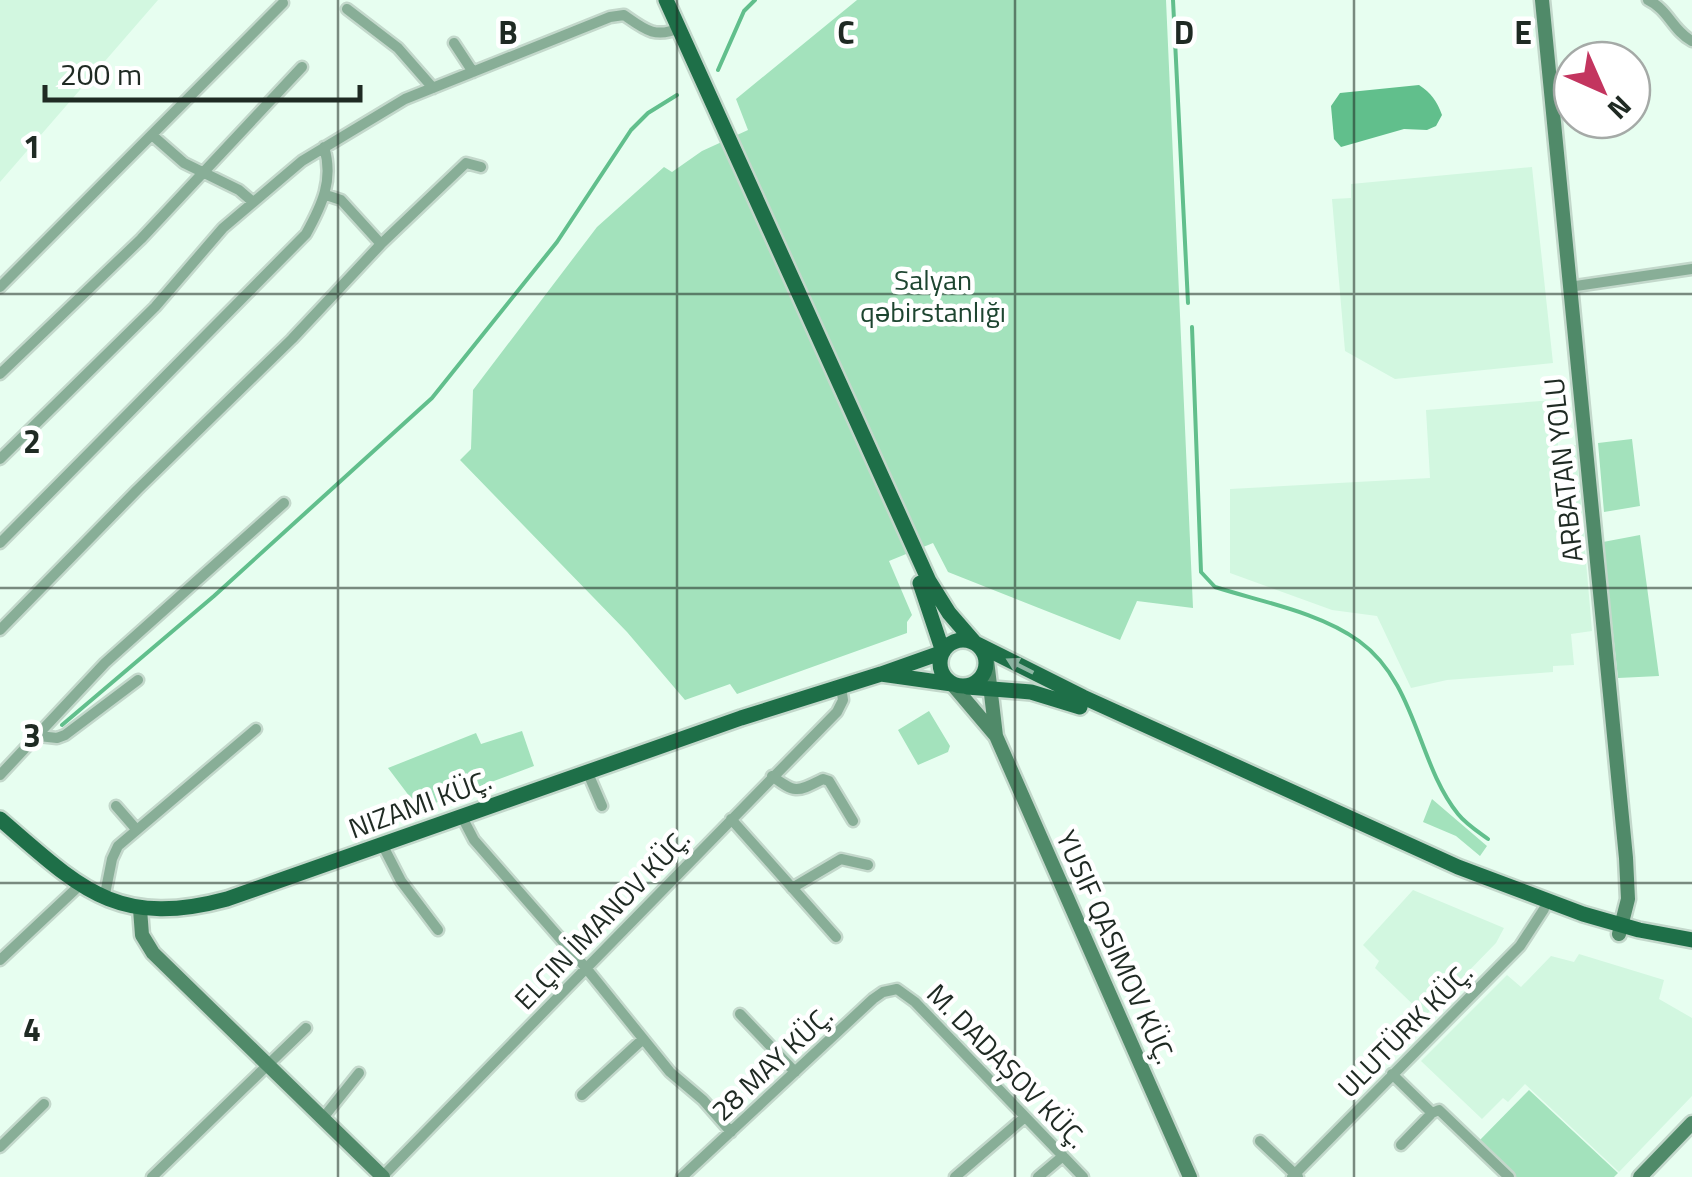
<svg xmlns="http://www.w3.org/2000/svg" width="1692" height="1177" font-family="'Titillium Web',sans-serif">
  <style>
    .built { fill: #d2f7e0 }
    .green { fill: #a3e2bc }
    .water { fill: #61bf8c }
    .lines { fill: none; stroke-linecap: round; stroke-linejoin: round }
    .stream { stroke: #61bf8c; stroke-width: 4 }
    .street-casing { stroke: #c3d8cb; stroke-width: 15 }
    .secondary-casing { stroke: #c3d8cb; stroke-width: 19 }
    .primary-casing { stroke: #c3d8cb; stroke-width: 20 }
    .street { stroke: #88ae97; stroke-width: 10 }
    .secondary { stroke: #508a69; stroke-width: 14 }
    .primary { stroke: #1e6f48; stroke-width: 15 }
    .oneway { fill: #8eb7a4 }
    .grid { fill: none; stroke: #1f2a23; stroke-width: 2.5; stroke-opacity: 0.55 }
    .labels { text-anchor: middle; stroke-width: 9; stroke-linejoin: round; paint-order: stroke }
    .park-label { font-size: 28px; fill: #1d4530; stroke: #fff }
    .street-label { font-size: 28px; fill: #1f2a23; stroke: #fff }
    .grid-label { font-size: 32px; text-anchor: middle; font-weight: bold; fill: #1f2a23; stroke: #fff; stroke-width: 9; stroke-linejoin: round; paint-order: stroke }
  </style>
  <rect width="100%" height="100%" fill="#e7fef0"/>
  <path class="built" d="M 0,0 L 158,0 L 0,182 Z
    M 1532,167 L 1553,363 L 1395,379 L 1345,351 L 1332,199 L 1351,198 L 1351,184 Z
    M 1554,400 L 1558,446 L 1576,445 L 1592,631 L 1571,634 L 1574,665 L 1553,666 L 1553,672 L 1447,680 L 1411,688 L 1377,616 L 1332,610 L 1230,573 L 1230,489 L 1430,478 L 1426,410 Z
    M 1413,890 L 1504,928 L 1496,943 L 1425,1016 L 1375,968 L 1379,961 L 1363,945 Z
    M 1579,954 L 1664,980 L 1659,999 L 1692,1018 L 1692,1096 L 1619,1172 L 1525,1084 L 1508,1102 L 1503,1098 L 1482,1119 L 1421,1061 L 1507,975 L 1521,987 L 1551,956 L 1574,962 Z"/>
  <path class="green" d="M 857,0 L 1166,0 L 1193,608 L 1137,601 L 1120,640 L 948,572 L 933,543 L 889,561 L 912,615 L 907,622 L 907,633 L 737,694 L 730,684 L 685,700 L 627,632 L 460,460 L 471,449 L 473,390 L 597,227 L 664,167 L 672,172 L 702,151 L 748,130 L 736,99 Z
    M 1632,439 L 1640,506 L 1604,512 L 1598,443 Z
    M 1640,535 L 1659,676 L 1618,678 L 1603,542 Z
    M 929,711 L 950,746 L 948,752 L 918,765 L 898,730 Z
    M 522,731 L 534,766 L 419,809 L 388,768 L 476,733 L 481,744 Z
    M 1432,799 L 1487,846 L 1480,856 L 1456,836 L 1423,822 Z
    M 1529,1090 L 1618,1173 L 1614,1177 L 1515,1177 L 1478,1142 Z"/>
  <path class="water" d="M 1419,85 C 1431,93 1437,101 1442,115 L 1436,126 L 1427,130 L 1404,129 L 1341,147 L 1334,139 L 1331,106 L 1340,93 Z"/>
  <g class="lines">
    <path class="stream" d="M 1173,0 L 1188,303
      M 718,70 L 744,11 L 755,0
      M 1192,327 L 1201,572 L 1215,587 C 1262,602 1319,612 1359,641 C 1417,683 1417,763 1458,814 C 1466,824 1477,831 1488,839
      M 62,725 L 214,596 L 432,398 L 557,242 L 631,130 L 648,113 L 677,95"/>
    <g class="street-casing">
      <path id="street" d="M 1648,0 C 1669,10 1672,30 1692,41
        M 347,9 L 398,48 L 433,88
        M 454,43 L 473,72
        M 152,135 L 184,163 L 239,190 L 253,202
        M 326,195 L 341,200 L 381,244
        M 0,287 L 283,3
        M 1569,287 L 1692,269
        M 0,374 L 141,239 L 302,67
        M 0,459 L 155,307 L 223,228 L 302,161 L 405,99 L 610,17 L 624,15 C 644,29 655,39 679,28
        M 0,543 L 306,234 C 322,205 334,180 324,147
        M 0,630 L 137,490 L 292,339 L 381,244 L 466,163 L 481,167
        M 39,736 L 57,738 L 65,735 L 138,680
        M 587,771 L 602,806
        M 0,775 L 105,663 L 284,503
        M 772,776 C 796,794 797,792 823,779 L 829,781 L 853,821
        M 116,806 L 136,829
        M 461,815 L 474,840 L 586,968 L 670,1072 L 703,1100 L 731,1132
        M 731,819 L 836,937
        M 382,844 L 401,881 L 438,930
        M 792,888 L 841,859 L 868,865
        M 104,899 L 112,859 L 118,846 L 256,729
        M 0,960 L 80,885
        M 740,1014 L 795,1072
        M 1392,1074 L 1432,1113
        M 582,1095 L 643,1039
        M 323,1118 L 359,1073
        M 1260,1141 L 1298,1177
        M 1401,1145 L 1432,1113 L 1439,1110 L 1509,1177
        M 0,1147 L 44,1104
        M 152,1177 L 306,1028
        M 382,1177 L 837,712 L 843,700 L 841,687
        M 682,1177 L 873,999 L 883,992 L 897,989 L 915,1002 L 1083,1177
        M 955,1177 L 1025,1117
        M 1038,1177 L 1063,1156
        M 1292,1177 L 1520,946 L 1544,909"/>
    </g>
    <g class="secondary-casing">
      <path id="secondary" d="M 1542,0 L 1626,858 L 1628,899 L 1619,934
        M 952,684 L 996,736 L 987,660
        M 996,736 L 1190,1177
        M 140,909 L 142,935 L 153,953 L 383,1177
        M 1640,1177 L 1692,1123"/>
    </g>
    <g class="primary-casing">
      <path id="primary" d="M 666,0 L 929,581 L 949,613 L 975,643 L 1083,697 L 1458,867 L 1583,914 L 1639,930 L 1692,940
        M 920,583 L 943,652 L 881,674 L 952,684
        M940 663a23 23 0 1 1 46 0a23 23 0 1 1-46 0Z
        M 967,687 L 1031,692 L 1080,707
        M 0,819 C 79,887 116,929 227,899 L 741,718 L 881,674"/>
    </g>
    <use href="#street" class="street"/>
    <use href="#secondary" class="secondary"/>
    <use href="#primary" class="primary"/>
  </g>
  <defs><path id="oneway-solid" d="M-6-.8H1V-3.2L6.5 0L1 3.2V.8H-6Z" transform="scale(2.5)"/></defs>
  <use class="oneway" href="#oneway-solid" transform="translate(1020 666) rotate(-153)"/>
  <path class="grid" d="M 338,0 L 338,1177M 677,0 L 677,1177M 1015,0 L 1015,1177M 1354,0 L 1354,1177M 0,294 L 1692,294M 0,588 L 1692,588M 0,883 L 1692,883"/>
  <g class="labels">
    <g class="park-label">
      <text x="933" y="290">Salyan<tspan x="933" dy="32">qəbirstanlığı</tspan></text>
    </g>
    <g class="street-label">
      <text transform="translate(1563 470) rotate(-96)" y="10">ARBATAN YOLU</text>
      <text transform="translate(420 804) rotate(-20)" y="10">NIZAMI KÜÇ.</text>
      <text transform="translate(602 919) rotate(-46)" y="10">ELÇIN İMANOV KÜÇ.</text>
      <text transform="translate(1116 947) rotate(66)" y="10">YUSIF QASIMOV KÜÇ.</text>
      <text transform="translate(1405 1030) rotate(-45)" y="10">ULUTÜRK KÜÇ.</text>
      <text transform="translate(772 1063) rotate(-43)" y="10">28 MAY KÜÇ.</text>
      <text transform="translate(1007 1066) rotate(46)" y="10">M. DADAŞOV KÜÇ.</text>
    </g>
  </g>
  <g class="grid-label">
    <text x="508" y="44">B</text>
    <text x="846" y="44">C</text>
    <text x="1184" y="44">D</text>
    <text x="1523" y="44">E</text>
    <text x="32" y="158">1</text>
    <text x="32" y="453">2</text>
    <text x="32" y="747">3</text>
    <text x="32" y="1041">4</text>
  </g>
  <g transform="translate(1602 90) rotate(135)"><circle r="48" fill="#ffffff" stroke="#a5aaa7" stroke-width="2.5"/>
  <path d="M0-8L18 38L0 25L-18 38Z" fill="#c3355f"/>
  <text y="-15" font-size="28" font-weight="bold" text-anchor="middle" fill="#1f2a23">N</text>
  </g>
  <path d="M45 85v15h315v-15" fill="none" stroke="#1f2a23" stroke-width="5"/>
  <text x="60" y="85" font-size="30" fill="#1f2a23" stroke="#ffffff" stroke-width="8" paint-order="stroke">200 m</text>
</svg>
